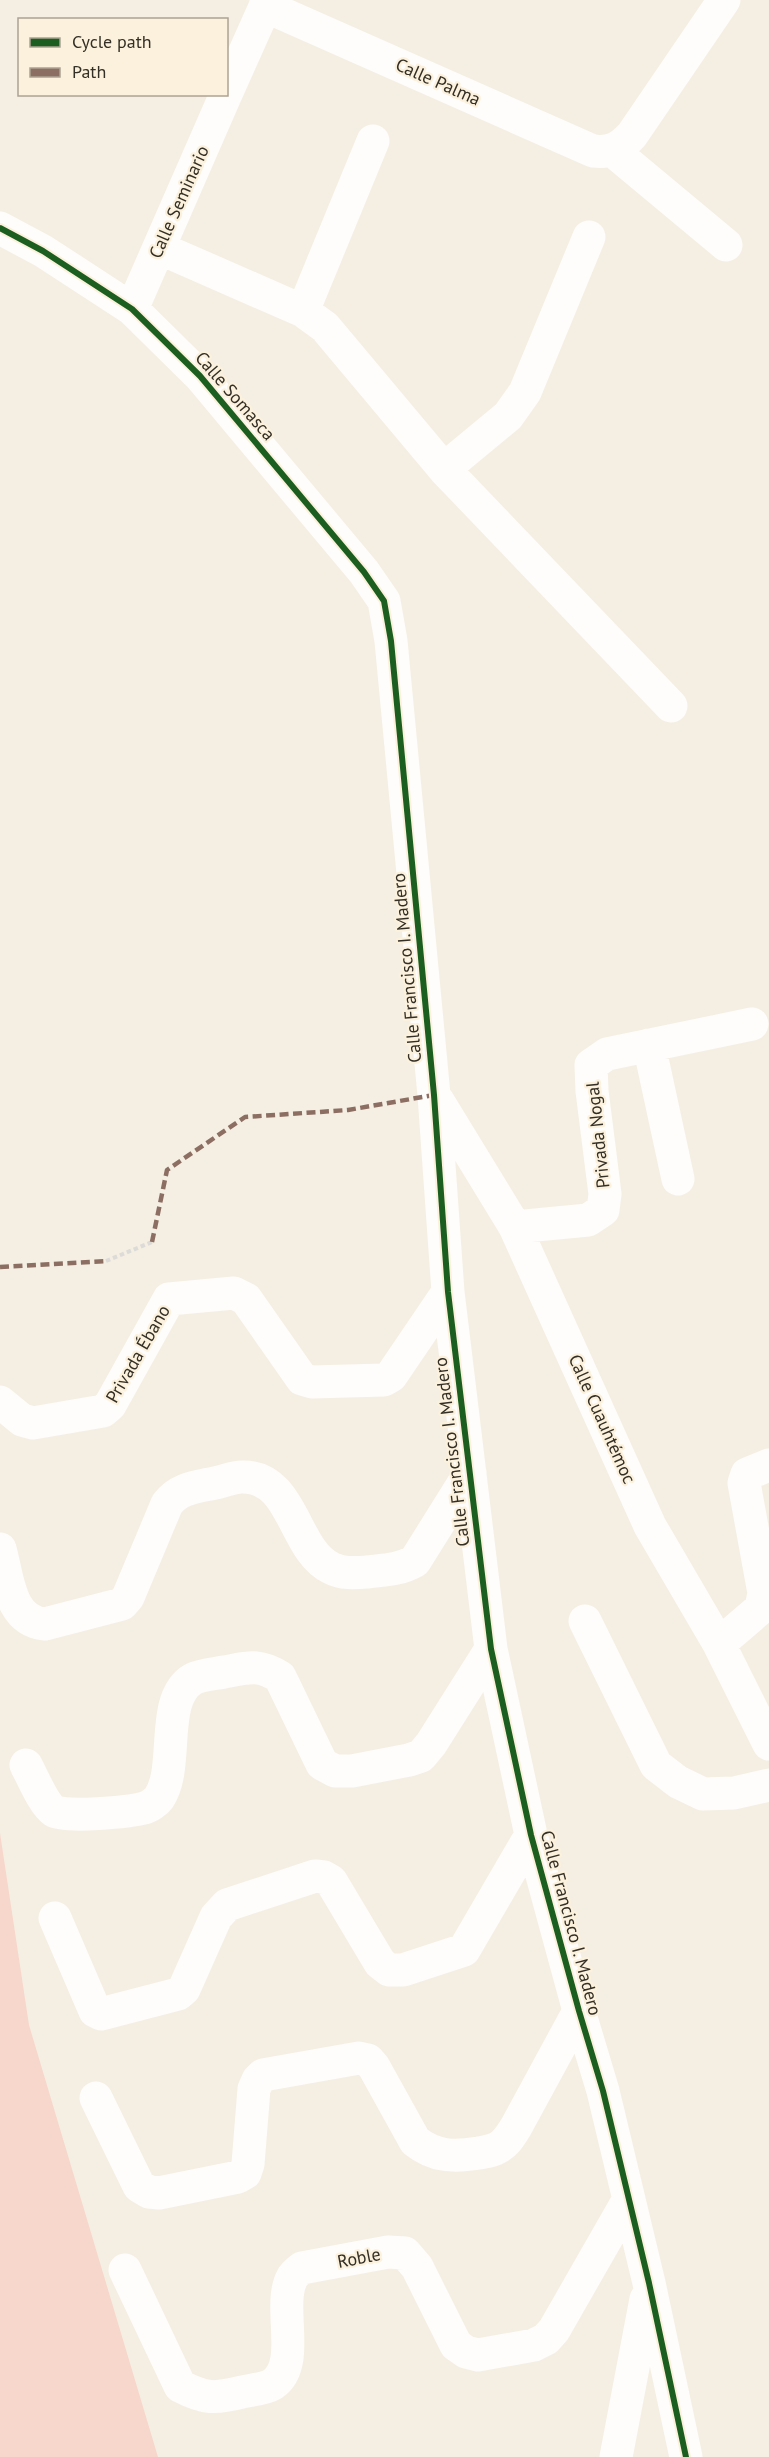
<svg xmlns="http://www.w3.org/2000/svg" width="769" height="2457" font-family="'PT Sans',sans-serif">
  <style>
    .green { fill: #f7d7cc }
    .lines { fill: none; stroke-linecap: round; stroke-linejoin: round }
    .path { stroke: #dddbd8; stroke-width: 4; stroke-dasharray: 4.5 3; stroke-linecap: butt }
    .minor { stroke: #fefdfb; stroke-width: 33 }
    .quiet { stroke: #8d6e63; stroke-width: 4.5; stroke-dasharray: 9 4.5; stroke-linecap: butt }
    .cycleway-casing { stroke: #fcf1dc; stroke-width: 10 }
    .cycleway { stroke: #1b5e20; stroke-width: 6 }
    .labels { text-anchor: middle; stroke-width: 4.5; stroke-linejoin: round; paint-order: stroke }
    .street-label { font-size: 18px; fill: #332f26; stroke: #fcf1dc }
  </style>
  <rect width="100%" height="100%" fill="#f5efe3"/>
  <path class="green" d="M 0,1833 L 29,2025 L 158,2457 L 0,2457 Z"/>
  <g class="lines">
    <path class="path" d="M 106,1261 L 152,1242"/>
    <path class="minor" d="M 265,6 L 593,151 C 611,153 620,148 632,135 L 724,0
      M 226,94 L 268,0
      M 612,150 L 726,245
      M 0,228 L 43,251 L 132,309 L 200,376 L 364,572 L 384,601 L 391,641 L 434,1095 L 448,1292 L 491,1649 L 531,1835 L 579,2011 L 603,2091 L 649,2283 L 686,2457
      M 159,248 L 303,311 L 325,327 L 444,469 L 671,706
      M 132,309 L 226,94
      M 303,311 L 373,141
      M 444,469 L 508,416 L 525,392 L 589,237
      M 649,1045 L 678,1179
      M 438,1101 L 515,1227 L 650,1526 L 719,1644 L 769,1744
      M 515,1227 L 588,1220 L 603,1210 L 605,1194 L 592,1091 L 591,1065 L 607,1054 L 752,1024
      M 0,1402 L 22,1420 L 33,1423 L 103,1411 L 110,1405 L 169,1299 L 234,1293 L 246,1299 L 302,1379 L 312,1382 L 384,1380 L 391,1376 L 448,1292
      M 0,1549 C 8,1577 9,1621 45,1624 L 122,1604 L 128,1597 L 167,1504 C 179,1488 196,1487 215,1483 C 224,1481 234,1477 242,1477 C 294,1476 293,1550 331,1568 C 342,1574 355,1573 367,1572 C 385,1570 399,1570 415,1561 L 470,1473
      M 585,1621 L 656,1765 L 678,1782 L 703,1794 L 734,1793 L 769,1785
      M 719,1644 L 761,1608 L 764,1593 L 744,1483 L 747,1474 L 769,1465
      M 26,1765 C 32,1776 44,1805 54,1811 C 64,1818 130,1812 144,1808 C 149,1807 156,1802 159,1798 C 180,1767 159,1699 193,1679 C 201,1675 214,1674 224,1672 C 247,1668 258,1663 280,1677 L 322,1764 L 335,1771 L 352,1771 L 409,1760 L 421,1756 L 431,1744 L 491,1649
      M 55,1918 L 95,2011 L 101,2014 L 178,1994 L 184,1989 L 216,1917 L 227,1905 L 315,1876 L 324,1877 L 331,1881 L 380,1963 L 389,1970 L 403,1970 L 464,1950 L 531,1835
      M 96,2098 L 139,2186 L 149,2192 L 159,2193 L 238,2177 L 245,2173 L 248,2164 L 254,2089 L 258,2080 L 263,2075 L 359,2058 L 368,2060 L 374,2067 L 415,2141 C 435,2157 454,2157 479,2153 C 484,2152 492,2151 497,2148 C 506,2144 511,2135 516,2127 L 579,2011
      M 125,2270 L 180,2386 C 205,2399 215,2399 242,2392 C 251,2390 265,2389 273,2384 C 302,2364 277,2306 292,2278 C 294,2274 298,2271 302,2268 L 388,2252 L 405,2253 L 417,2267 L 456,2345 L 466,2352 L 478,2355 L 534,2345 L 546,2339 L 554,2330 L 629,2199
      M 616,2457 L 646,2299"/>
    <path class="quiet" d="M 152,1242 L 167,1170 L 245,1117 L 348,1110 L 434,1095
      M 0,1267 L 106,1261"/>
    <g class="cycleway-casing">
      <path id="cycleway" d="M 0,228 L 43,251 L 132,309 L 200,376 L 364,572 L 384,601 L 391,641 L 434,1095 L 448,1292 L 491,1649 L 531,1835 L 579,2011 L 603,2091 L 649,2283 L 686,2457"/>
    </g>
    <use href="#cycleway" class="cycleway"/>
  </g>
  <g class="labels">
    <g class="street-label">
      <text transform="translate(438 82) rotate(24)" y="6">Calle Palma</text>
      <text transform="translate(179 202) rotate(-66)" y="6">Calle Seminario</text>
      <text transform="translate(235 396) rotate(49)" y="6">Calle Somasca</text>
      <text transform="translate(407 968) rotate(-95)" y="6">Calle Francisco I. Madero</text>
      <text transform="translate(598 1135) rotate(-96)" y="6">Privada Nogal</text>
      <text transform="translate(138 1354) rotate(-60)" y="6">Privada Ébano</text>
      <text transform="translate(602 1419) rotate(66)" y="6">Calle Cuauhtémoc</text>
      <text transform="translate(452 1452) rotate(-97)" y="6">Calle Francisco I. Madero</text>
      <text transform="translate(571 1923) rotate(75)" y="6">Calle Francisco I. Madero</text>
      <text transform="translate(359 2258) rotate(-11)" y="6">Roble</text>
    </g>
  </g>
  <rect x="18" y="18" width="210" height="78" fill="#fcf1dc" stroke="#aca393" stroke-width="1.5"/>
  <rect x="30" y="38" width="30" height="9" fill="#1b5e20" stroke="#aca393" stroke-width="1.5"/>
  <text x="72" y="48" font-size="18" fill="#332f26">Cycle path</text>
  <rect x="30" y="68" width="30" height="9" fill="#8d6e63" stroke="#aca393" stroke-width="1.5"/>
  <text x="72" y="78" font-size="18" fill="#332f26">Path</text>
</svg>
